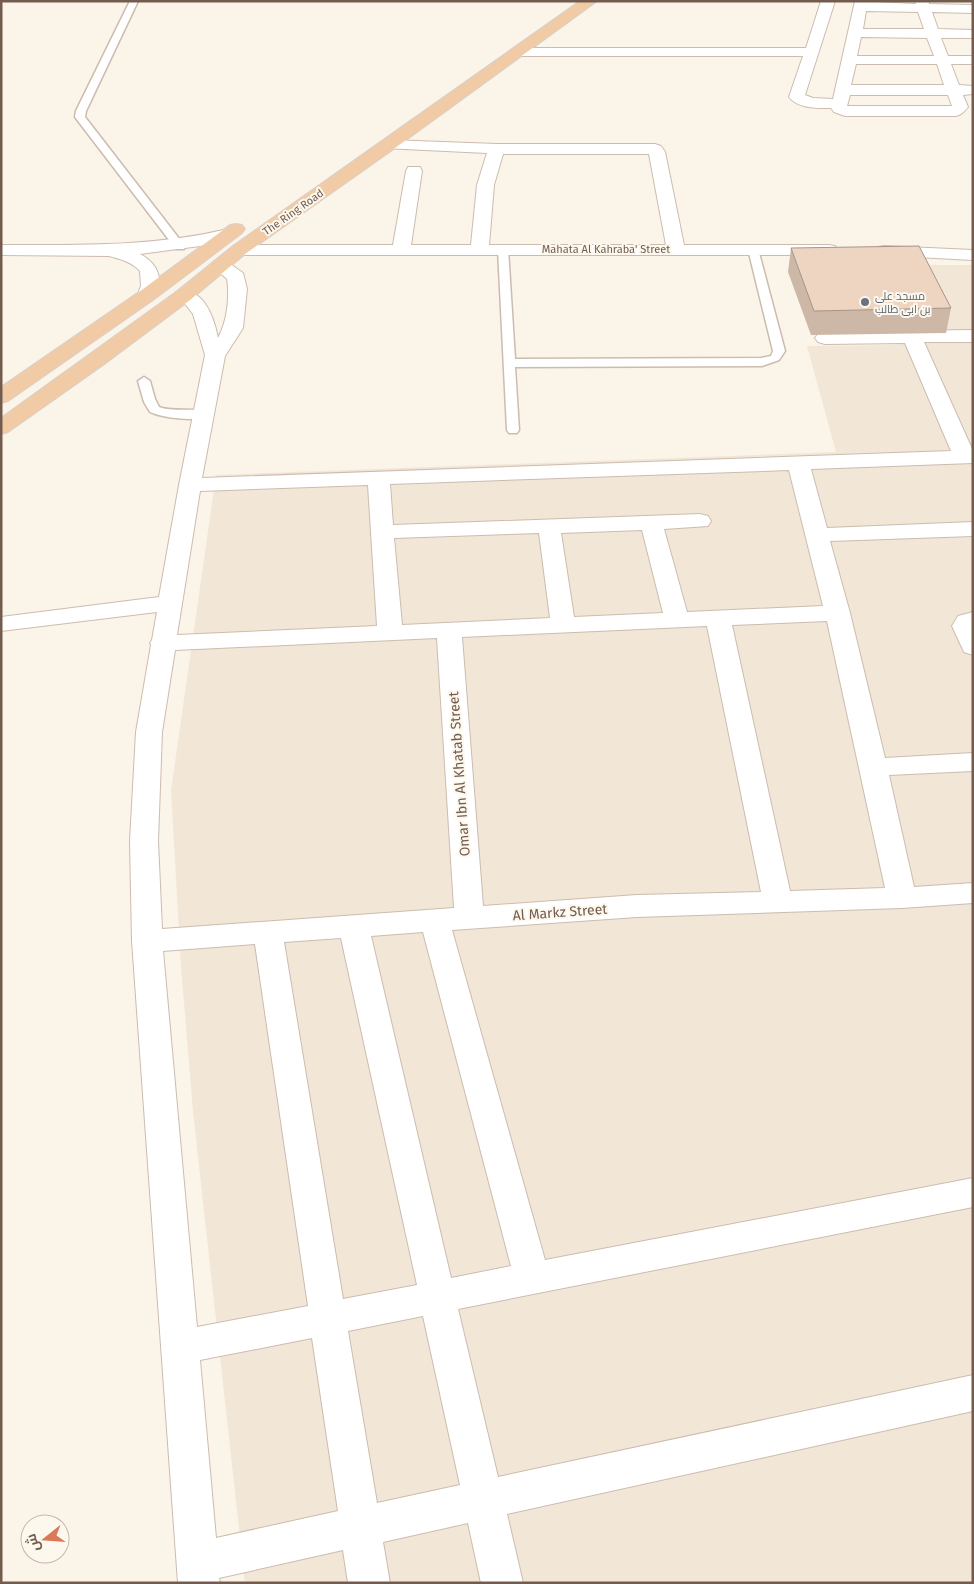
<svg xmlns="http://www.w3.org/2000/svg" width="974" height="1584" font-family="'Fira Sans',Cairo,sans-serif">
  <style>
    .residential { fill: #f2e6d7 }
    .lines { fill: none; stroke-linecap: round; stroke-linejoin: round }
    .service-casing { stroke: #ccbcaf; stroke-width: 3 }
    .minor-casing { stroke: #ccbcaf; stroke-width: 2 }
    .tertiary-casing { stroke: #ccbcaf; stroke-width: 2 }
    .trunk-casing { stroke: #d8d1cd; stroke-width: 2 }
    .service { fill: #fff; fill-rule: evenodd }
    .minor { fill: #fff; fill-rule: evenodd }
    .tertiary { fill: #fff; fill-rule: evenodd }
    .trunk { fill: #f1caa6; fill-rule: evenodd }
    .wall { fill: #cdb7a7 }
    .building { fill: #eed5c2; stroke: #a79588 }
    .worship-dot { fill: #6b7280; stroke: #fdf8ee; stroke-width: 2 }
    .labels { text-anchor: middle; stroke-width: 4; stroke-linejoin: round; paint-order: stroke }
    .far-street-label { font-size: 11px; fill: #735c4e; stroke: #fdf8ee }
    .far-worship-label { font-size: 11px; fill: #5b616d; stroke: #fdf8ee; text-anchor: start }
    .street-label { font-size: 14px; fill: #735c4e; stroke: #fdf8ee }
  </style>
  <rect width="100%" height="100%" fill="#fbf4e8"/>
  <path class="residential" d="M 914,265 L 973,265 L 973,1583 L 245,1583 L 193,1111 L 181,966 L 171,791 L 216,475 L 836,452 L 807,346 L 903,345 L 896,327 Z"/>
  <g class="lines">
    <g class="service-casing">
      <path id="service" d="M 130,1 L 138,1 L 86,111 L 85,117 L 184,245 L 185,247 L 184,249 L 176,249 L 75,117 L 76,111 Z
        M 503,246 L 508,249 L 515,359 L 761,358 L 771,356 L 773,351 L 748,249 L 753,246 L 758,249 L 785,351 L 779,360 L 762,366 L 515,367 L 519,430 L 517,433 L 509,433 L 507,430 L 498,249 Z
        M 144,377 L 150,381 L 155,399 L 159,407 C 173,413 202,406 210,414 C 201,423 162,418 150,412 L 144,402 L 138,381 Z"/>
    </g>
    <g class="minor-casing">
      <path id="minor" d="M 821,1 L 835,1 L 805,95 L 813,98 L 833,99 L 855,1 L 916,4 L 915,1 L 929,1 L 929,4 L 973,5 L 973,13 L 932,12 L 938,29 L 973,30 L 973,38 L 941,38 L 948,56 L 973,56 L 973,64 L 951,64 L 959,85 L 973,86 L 973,94 L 963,95 L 968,107 C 964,112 962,114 956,116 L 845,116 L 834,112 L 831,108 C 818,108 798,109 789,97 L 803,56 L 518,56 L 513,55 L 511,52 L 513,49 L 518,48 L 806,48 ZM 866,11 L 918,12 L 924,29 L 863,29 ZM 861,37 L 927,38 L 934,56 L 857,56 ZM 856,64 L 937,64 L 944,85 L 851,85 ZM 850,95 L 948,95 L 952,106 L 847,106 Z
        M 389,140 L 497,144 L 655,144 L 661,146 L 665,152 L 684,245 L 829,245 L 835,246 L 838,250 L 835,254 L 829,255 L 239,255 L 233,254 L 230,250 L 233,246 L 239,245 L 393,245 L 406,171 L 408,167 L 420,167 L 422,171 L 411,245 L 471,245 L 477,185 L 487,153 L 383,148 L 381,145 L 383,142 ZM 503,154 L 649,154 L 666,245 L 489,245 L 494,185 Z
        M 884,246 L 973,250 L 973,260 L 878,255 L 875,251 L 878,247 Z
        M 220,260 L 226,261 L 243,273 L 247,289 L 243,328 L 225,356 L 202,478 L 951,451 L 905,343 L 825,344 L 818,342 L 815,338 L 818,334 L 825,332 L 973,330 L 973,342 L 924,342 L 973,451 L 973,463 L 811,469 L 827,528 L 973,522 L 973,536 L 830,541 L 850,613 L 885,758 L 973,753 L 973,771 L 889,775 L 914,887 L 973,883 L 973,903 L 902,908 L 637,917 L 452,930 L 545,1260 L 973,1178 L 973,1207 L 458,1309 L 498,1477 L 973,1375 L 973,1411 L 507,1514 L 523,1583 L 481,1583 L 468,1523 L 383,1542 L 390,1583 L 348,1583 L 343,1550 L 219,1578 L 220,1583 L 178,1583 L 132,941 L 130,841 L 136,732 L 151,645 L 150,643 L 152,640 L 157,612 L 1,631 L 1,617 L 159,597 L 179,485 L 205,355 L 193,314 L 186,305 L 174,296 L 176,292 C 203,285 214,317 218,338 C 227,322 230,297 227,279 L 211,265 L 214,261 ZM 789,470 L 823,606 L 687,612 L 664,529 L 708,526 L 711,521 L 708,516 L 700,514 L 393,525 L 390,484 ZM 368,485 L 377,626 L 177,635 L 200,491 ZM 642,530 L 663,613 L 574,617 L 561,533 ZM 539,533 L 550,618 L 402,625 L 394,538 ZM 827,621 L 885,888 L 790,891 L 732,625 ZM 707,626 L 761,892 L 637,895 L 483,906 L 462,637 ZM 437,638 L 454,908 L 162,929 L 158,841 L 162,732 L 175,650 ZM 423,932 L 511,1266 L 451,1278 L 371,936 ZM 341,938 L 417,1285 L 343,1299 L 284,942 ZM 255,944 L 308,1306 L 197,1327 L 163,951 ZM 423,1316 L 460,1485 L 377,1503 L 348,1331 ZM 312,1338 L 338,1511 L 216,1538 L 200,1360 Z
        M 973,612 L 973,655 L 964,652 L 952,626 L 958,616 Z"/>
    </g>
    <g class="tertiary-casing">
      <path id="tertiary" d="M 228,229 L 234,230 L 237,234 L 234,238 L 200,246 L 140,254 C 159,264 165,282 153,300 L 146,302 L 139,300 L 137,296 L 141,286 L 140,271 C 132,262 120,259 109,256 L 1,255 L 1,245 C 78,245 153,247 228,229 Z"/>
    </g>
    <g class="trunk-casing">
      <path id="trunk" d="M 580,1 L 597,1 L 395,148 L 245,254 L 190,300 L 103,365 L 8,432 L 1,434 L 1,418 L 176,292 L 233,246 Z
        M 236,224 L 242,225 L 245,229 L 242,233 L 153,300 L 8,401 L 1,403 L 1,387 L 139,292 L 230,225 Z"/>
    </g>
    <use href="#service" class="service"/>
    <use href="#minor" class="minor"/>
    <use href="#tertiary" class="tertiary"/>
    <use href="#trunk" class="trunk"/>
  </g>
  <path class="wall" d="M 791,248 L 951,308 L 946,333 L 811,335 L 788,272 Z"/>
  <path class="building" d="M 919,246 L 951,308 L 814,311 L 791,248 Z"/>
  <circle class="worship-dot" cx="865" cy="302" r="5"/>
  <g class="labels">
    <g class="far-street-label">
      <text transform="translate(293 212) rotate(-35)" y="4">The Ring Road</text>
      <text x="606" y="253">Mahata Al Kahraba' Street</text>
    </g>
    <g class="far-worship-label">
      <text x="875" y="300">مسجد على<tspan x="875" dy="13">بن ابى طالب</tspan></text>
    </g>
    <g class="street-label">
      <text transform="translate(459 774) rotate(-94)" y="5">Omar Ibn Al Khatab Street</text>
      <text transform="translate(560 912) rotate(-4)" y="5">Al Markz Street</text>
    </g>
  </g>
  <rect width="974" height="1584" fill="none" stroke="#735c4e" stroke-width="5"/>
  <g transform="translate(45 1539) rotate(253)"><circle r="24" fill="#fdf8ee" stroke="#c6baae"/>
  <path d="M0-4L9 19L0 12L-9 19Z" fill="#d97958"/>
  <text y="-8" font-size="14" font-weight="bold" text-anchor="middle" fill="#735c4e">ش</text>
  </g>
</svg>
